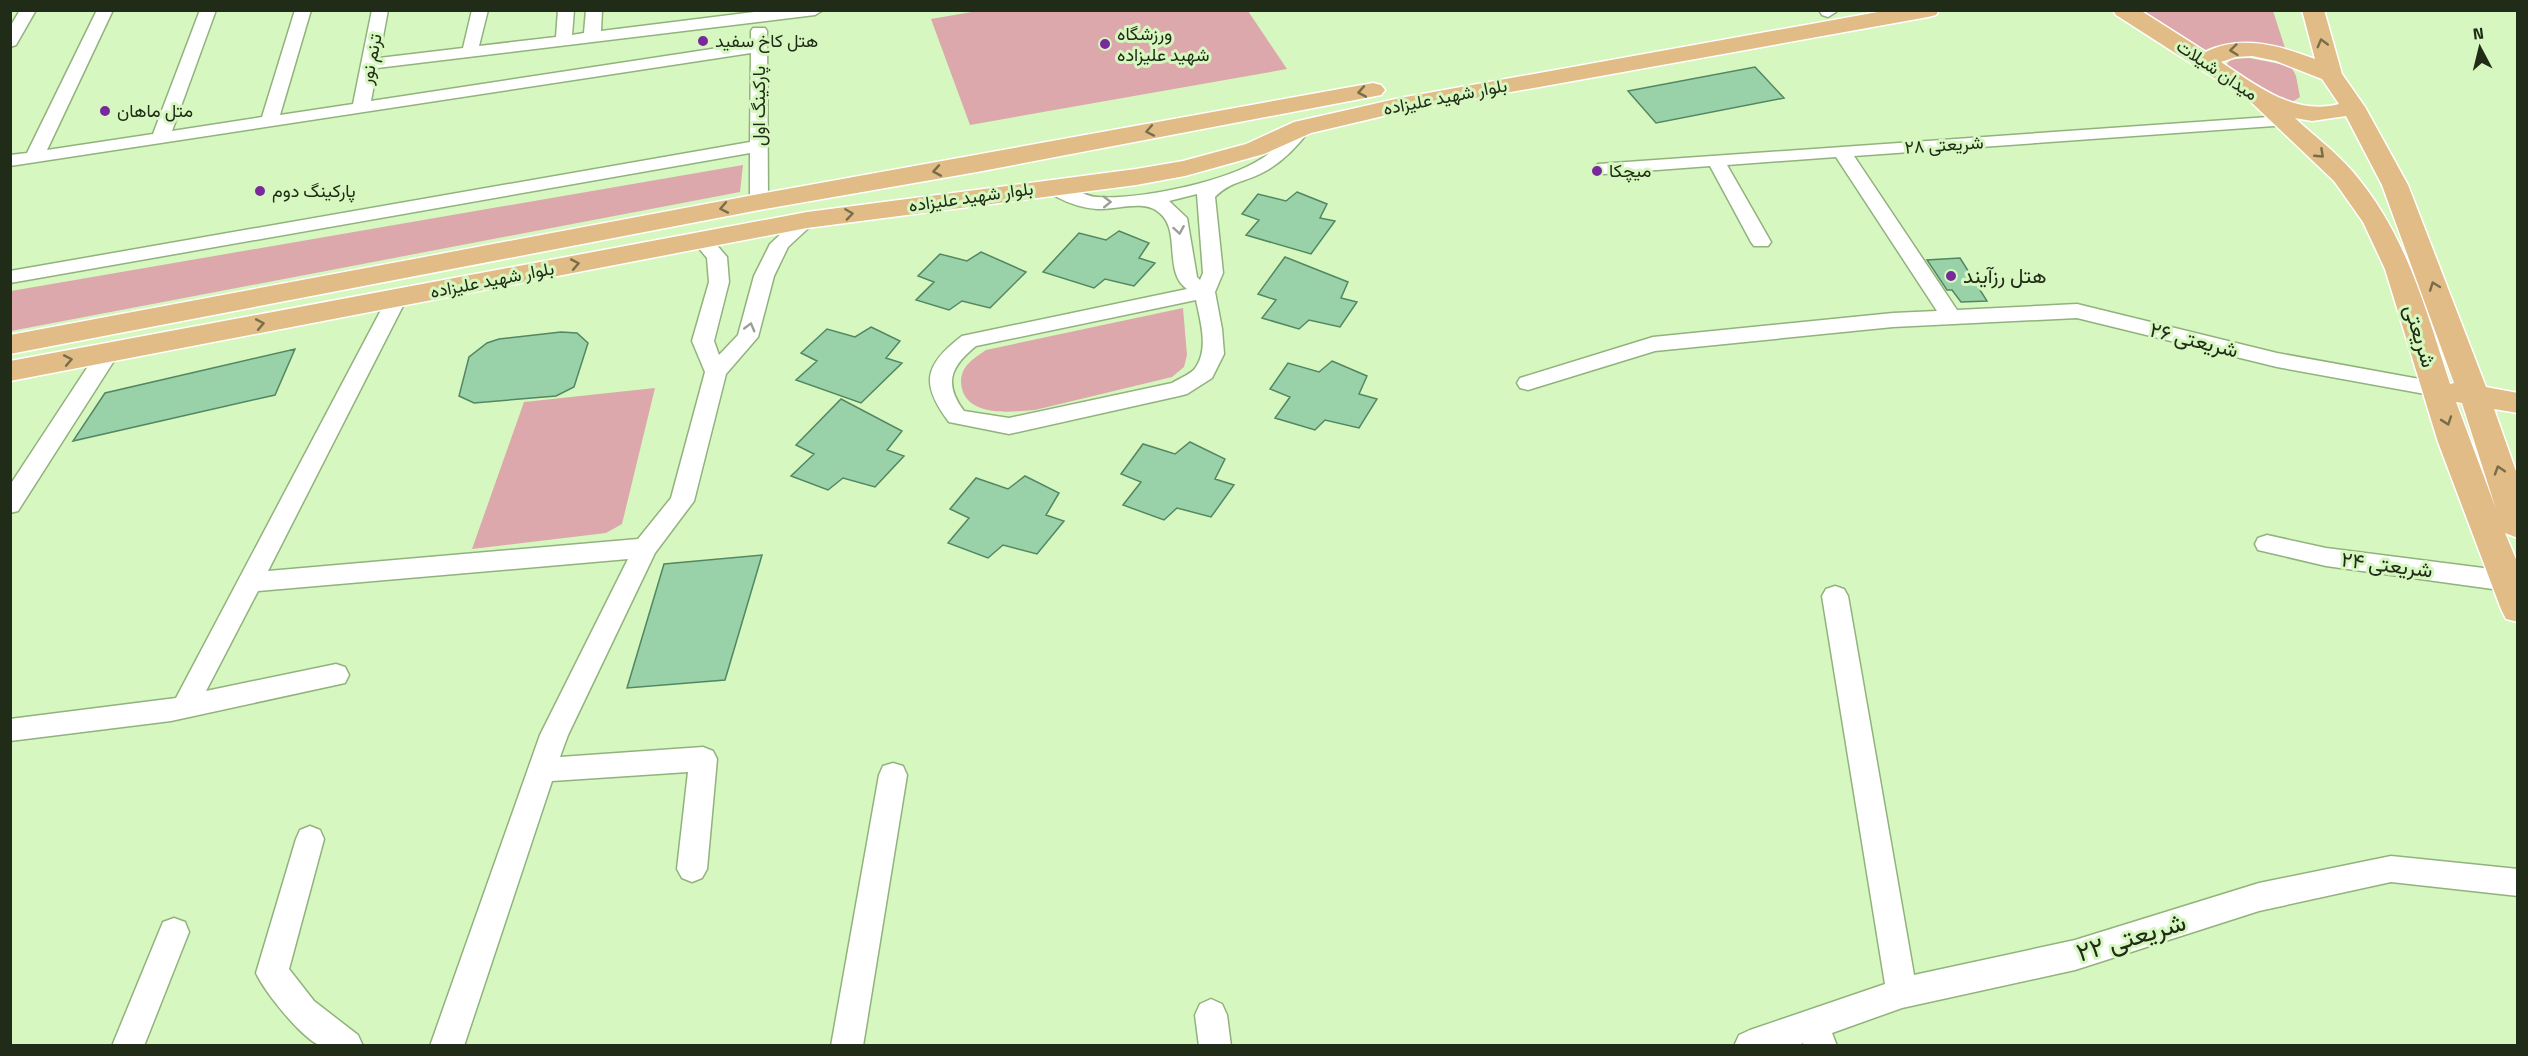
<svg xmlns="http://www.w3.org/2000/svg" width="2528" height="1056" font-family="'Titillium Web',Vazirmatn,sans-serif">
  <style>
    .green { fill: #dda8ac }
    .building { fill: #99d2a9; stroke: #528762; stroke-width: 1.5 }
    .lines { fill: none; stroke-linecap: round; stroke-linejoin: round }
    .minor-casing { stroke: #92b27d; stroke-width: 3 }
    .primary-casing { stroke: #fff; stroke-width: 3 }
    .minor { fill: #fff; fill-rule: evenodd }
    .primary { fill: #e2bc86; fill-rule: evenodd }
    .oneway { stroke: #776d49 }
    .oneway2 { stroke: #9ba097 }
    .poi-dot { fill: #782a9b; stroke: #d6f7bf; stroke-width: 2 }
    .labels { text-anchor: middle; stroke-width: 6; stroke-linejoin: round; paint-order: stroke }
    .far-poi-label { font-size: 18px; fill: #202c17; stroke: #d6f7bf; text-anchor: start }
    .far-street-label { font-size: 18px; fill: #202c17; stroke: #d6f7bf }
    .poi-label { font-size: 21px; fill: #202c17; stroke: #d6f7bf; text-anchor: start }
    .street-label { font-size: 21px; fill: #202c17; stroke: #d6f7bf }
    .near-street-label { font-size: 26px; fill: #202c17; stroke: #d6f7bf }
  </style>
  <rect width="100%" height="100%" fill="#d6f7bf"/>
  <path class="green" d="M 983,10 L 1248,11 L 1287,69 L 970,125 L 931,19 Z
    M 2132,11 L 2273,11 L 2287,54 C 2259,45 2225,36 2199,54 Z
    M 2249,58 L 2291,66 L 2296,76 L 2300,97 C 2297,99 2294,101 2291,102 C 2276,104 2234,77 2226,65 L 2231,59 Z
    M 743,165 L 740,192 L 11,331 L 11,291 Z
    M 1183,308 L 1187,355 L 1184,367 L 1172,377 L 1035,410 C 1010,412 963,418 961,382 C 961,366 973,359 986,350 Z
    M 655,388 L 622,524 L 606,533 L 472,549 L 524,402 Z"/>
  <path class="building" d="M 1755,67 L 1784,98 L 1656,123 L 1628,91 Z
    M 1297,192 L 1327,204 L 1320,218 L 1335,221 L 1311,254 L 1246,235 L 1259,220 L 1242,214 L 1258,194 L 1286,201 Z
    M 1119,231 L 1149,243 L 1139,258 L 1155,263 L 1134,286 L 1105,279 L 1094,288 L 1043,272 L 1079,233 L 1106,240 Z
    M 981,252 L 1026,272 L 990,308 L 962,301 L 949,310 L 916,300 L 934,282 L 918,276 L 940,254 L 967,261 Z
    M 1285,257 L 1348,282 L 1341,298 L 1357,302 L 1340,327 L 1309,320 L 1299,329 L 1262,318 L 1276,300 L 1258,294 Z
    M 1960,258 L 1987,301 L 1961,302 L 1952,290 L 1947,290 L 1927,260 Z
    M 871,327 L 900,341 L 886,358 L 902,363 L 861,403 L 796,380 L 817,361 L 801,353 L 827,329 L 855,337 Z
    M 561,332 L 577,333 L 588,343 L 574,387 L 556,396 L 474,403 L 459,396 L 469,357 L 487,343 L 499,339 Z
    M 295,349 L 275,395 L 73,441 L 105,393 Z
    M 1332,361 L 1367,376 L 1359,394 L 1377,399 L 1359,428 L 1325,420 L 1315,430 L 1275,418 L 1290,397 L 1270,389 L 1288,363 L 1319,372 Z
    M 841,399 L 902,431 L 887,450 L 904,456 L 875,487 L 843,478 L 828,490 L 791,476 L 814,454 L 796,445 Z
    M 1190,442 L 1225,459 L 1215,479 L 1234,485 L 1211,517 L 1177,508 L 1164,520 L 1123,505 L 1141,482 L 1121,474 L 1143,444 L 1175,454 Z
    M 1025,476 L 1059,493 L 1046,515 L 1064,521 L 1037,554 L 1003,545 L 988,558 L 948,543 L 969,518 L 950,509 L 976,478 L 1008,489 Z
    M 762,555 L 725,680 L 627,688 L 664,564 Z"/>
  <g class="lines">
    <g class="minor-casing">
      <path id="minor" d="M 20,10 L 36,10 L 16,45 L 10,47 L 10,27 Z
        M 97,10 L 113,10 L 47,150 L 153,134 L 200,10 L 216,10 L 172,131 L 262,117 L 295,10 L 311,10 L 280,115 L 353,104 L 372,10 L 388,10 L 379,58 L 463,48 L 472,10 L 488,10 L 479,46 L 556,37 L 558,10 L 574,10 L 572,35 L 584,33 L 586,10 L 602,10 L 601,31 L 771,10 L 823,10 L 815,15 L 377,68 L 371,101 L 751,43 L 751,31 L 753,28 L 765,28 L 767,31 L 768,202 L 766,206 L 752,206 L 750,202 L 750,153 L 10,283 L 10,271 L 750,142 L 751,53 L 10,166 L 10,155 L 27,153 Z
        M 1819,10 L 1835,10 L 1836,12 L 1828,17 L 1822,15 Z
        M 2283,116 L 2289,117 L 2292,121 L 2289,125 L 1854,156 L 1957,310 L 2077,304 L 2277,353 L 2436,382 L 2444,384 L 2447,389 L 2444,394 L 2436,396 L 2277,367 L 2077,318 L 1893,327 L 1655,351 L 1528,390 L 1520,388 L 1517,383 L 1520,378 L 1653,337 L 1893,313 L 1937,311 L 1836,157 L 1727,165 L 1771,242 L 1768,246 L 1754,246 L 1751,242 L 1710,166 L 1604,174 L 1598,172 L 1595,168 L 1598,164 Z
        M 1303,122 L 1309,123 L 1312,127 C 1298,146 1281,164 1260,174 C 1241,183 1230,182 1215,197 L 1223,273 L 1215,292 L 1222,329 L 1224,354 L 1212,378 L 1187,394 L 1179,396 L 1009,434 L 949,422 C 920,384 924,365 962,336 L 1187,289 C 1162,272 1183,228 1157,211 C 1142,200 1115,210 1097,209 C 1083,208 1070,204 1057,197 C 1052,194 1046,191 1043,186 L 1045,182 C 1063,178 1079,196 1097,197 C 1140,200 1225,182 1261,159 C 1275,151 1286,135 1297,123 ZM 1197,194 L 1203,273 L 1200,280 L 1197,277 L 1187,218 L 1169,201 ZM 1196,300 C 1200,320 1209,348 1196,367 C 1192,374 1180,378 1172,383 L 1009,418 L 964,411 C 943,383 951,366 976,346 Z
        M 807,214 L 814,216 L 817,220 L 788,247 L 774,276 L 758,337 L 726,374 L 694,501 L 655,553 L 568,735 L 560,757 L 703,747 L 713,751 L 717,759 L 707,869 L 702,878 L 692,882 L 682,878 L 677,869 L 688,772 L 552,781 L 464,1046 L 430,1046 L 540,735 L 628,559 L 258,591 L 206,691 L 336,664 L 345,667 L 349,675 L 345,683 L 171,721 L 10,741 L 10,719 L 176,698 L 390,293 L 397,292 L 404,293 L 407,298 L 268,571 L 638,539 L 671,498 L 705,372 L 692,341 L 709,282 L 707,258 L 692,240 L 695,236 L 709,236 L 727,257 L 729,282 L 714,341 L 719,355 L 738,335 L 754,276 L 770,244 L 800,216 Z
        M 108,346 L 116,348 L 119,353 L 18,511 L 10,513 L 10,485 L 100,348 Z
        M 2267,535 L 2326,548 L 2507,571 L 2516,574 L 2516,588 L 2507,591 L 2326,566 L 2258,550 L 2255,544 L 2258,538 Z
        M 1835,586 L 1844,589 L 1848,596 L 1914,975 L 2075,940 L 2259,883 L 2391,856 L 2518,869 L 2518,896 L 2391,882 L 2259,911 L 2075,970 L 1902,1008 L 1832,1033 L 1837,1046 L 1804,1046 L 1803,1043 L 1797,1046 L 1734,1046 L 1739,1035 L 1750,1030 L 1885,984 L 1822,596 L 1826,589 Z
        M 893,763 L 903,766 L 907,775 L 863,1046 L 831,1046 L 879,775 L 883,766 Z
        M 310,826 L 320,830 L 324,839 L 289,969 L 314,1001 L 358,1035 L 363,1046 C 352,1046 330,1049 321,1046 C 302,1039 264,991 256,973 L 296,839 L 300,830 Z
        M 174,918 L 185,922 L 189,932 L 144,1046 L 112,1046 L 163,922 Z
        M 1211,999 L 1222,1004 L 1227,1015 L 1231,1046 L 1199,1046 L 1195,1015 L 1200,1004 Z"/>
    </g>
    <g class="primary-casing">
      <path id="primary" d="M 1889,10 L 1939,10 L 1936,15 L 1928,17 L 1400,112 L 1311,133 L 1264,154 L 1185,176 L 1136,185 L 807,228 L 10,381 L 10,361 L 807,212 L 1136,169 L 1183,161 L 1246,144 L 1294,122 L 1400,98 Z
        M 2113,10 L 2140,10 L 2206,52 C 2241,34 2281,46 2315,59 L 2302,10 L 2324,10 L 2342,74 L 2365,107 L 2408,185 L 2486,387 L 2518,393 L 2518,413 L 2494,409 L 2518,477 L 2518,538 L 2505,533 L 2518,564 L 2518,622 L 2506,619 L 2501,609 L 2438,442 L 2385,269 L 2363,222 L 2334,181 L 2250,101 L 2116,15 ZM 2252,56 L 2276,61 L 2322,79 L 2339,104 C 2294,116 2256,85 2221,62 L 2236,57 ZM 2346,116 L 2382,185 L 2454,383 L 2450,384 C 2425,307 2406,234 2353,172 C 2336,152 2314,136 2295,118 L 2312,121 ZM 2456,402 L 2462,403 L 2496,509 Z
        M 1373,83 L 1381,85 L 1385,90 L 1381,95 L 977,172 L 759,210 L 10,354 L 10,335 L 759,194 Z"/>
    </g>
    <use href="#minor" class="minor"/>
    <use href="#primary" class="primary"/>
  </g>
  <defs><path id="oneway-chevron" d="M-2-3.5L2.5 0L-2 3.5" fill="none" stroke-width="1.6" stroke-linecap="round" stroke-linejoin="round" transform="scale(1.5)"/></defs>
  <g class="oneway">
    <use href="#oneway-chevron" transform="translate(2322 43) rotate(-105)"/>
    <use href="#oneway-chevron" transform="translate(2234 50) rotate(174)"/>
    <use href="#oneway-chevron" transform="translate(1362 92) rotate(170)"/>
    <use href="#oneway-chevron" transform="translate(1150 131) rotate(169)"/>
    <use href="#oneway-chevron" transform="translate(2320 154) rotate(43)"/>
    <use href="#oneway-chevron" transform="translate(937 171) rotate(170)"/>
    <use href="#oneway-chevron" transform="translate(724 208) rotate(169)"/>
    <use href="#oneway-chevron" transform="translate(849 214) rotate(-8)"/>
    <use href="#oneway-chevron" transform="translate(575 264) rotate(-11)"/>
    <use href="#oneway-chevron" transform="translate(2434 286) rotate(-110)"/>
    <use href="#oneway-chevron" transform="translate(260 324) rotate(-11)"/>
    <use href="#oneway-chevron" transform="translate(68 360) rotate(-11)"/>
    <use href="#oneway-chevron" transform="translate(2447 421) rotate(71)"/>
    <use href="#oneway-chevron" transform="translate(2499 470) rotate(-108)"/>
  </g>
  <g class="oneway2">
    <use href="#oneway-chevron" transform="translate(1107 202) rotate(-1)"/>
    <use href="#oneway-chevron" transform="translate(1179 230) rotate(80)"/>
    <use href="#oneway-chevron" transform="translate(750 327) rotate(-75)"/>
  </g>
  <g class="poi-dot">
    <circle cx="703" cy="41" r="6"/>
    <circle cx="1105" cy="44" r="6"/>
    <circle cx="105" cy="111" r="6"/>
    <circle cx="1597" cy="171" r="6"/>
    <circle cx="260" cy="191" r="6"/>
    <circle cx="1951" cy="276" r="6"/>
  </g>
  <g class="labels">
    <g class="far-poi-label">
      <text x="1117" y="40">ورزشگاه<tspan x="1117" dy="21">شهید علیزاده</tspan></text>
      <text x="715" y="47">هتل کاخ سفید</text>
      <text x="117" y="117">متل ماهان</text>
      <text x="1609" y="177">میچکا</text>
      <text x="272" y="197">پارکینگ دوم</text>
    </g>
    <g class="far-street-label">
      <text transform="translate(371 59) rotate(-79)" y="6">ترنم نور</text>
      <text transform="translate(2217 70) rotate(34)" y="6">میدان شیلات</text>
      <text transform="translate(1445 97) rotate(-11)" y="6">بلوار شهید علیزاده</text>
      <text transform="translate(759 106) rotate(-90)" y="6">پارکینگ اول</text>
      <text transform="translate(1944 145) rotate(-4)" y="6">شریعتی ۲۸</text>
      <text transform="translate(971 197) rotate(-8)" y="6">بلوار شهید علیزاده</text>
      <text transform="translate(492 280) rotate(-11)" y="6">بلوار شهید علیزاده</text>
    </g>
    <g class="poi-label">
      <text x="1963" y="283">هتل رزآیند</text>
    </g>
    <g class="street-label">
      <text transform="translate(2420 336) rotate(73)" y="7">شریعتی</text>
      <text transform="translate(2194 340) rotate(14)" y="7">شریعتی ۲۶</text>
      <text transform="translate(2387 565) rotate(7)" y="7">شریعتی ۲۴</text>
    </g>
    <g class="near-street-label">
      <text transform="translate(2131 937) rotate(-17)" y="9">شریعتی ۲۲</text>
    </g>
  </g>
  <rect width="2528" height="1056" fill="none" stroke="#202c17" stroke-width="24"/>
  <g transform="translate(2480 48) rotate(353)" stroke="#d6f7bf" stroke-width="4.5" paint-order="stroke">
  <path d="M0-4.5L10 22L0 15L-10 22Z" fill="#202c17"/>
  <text y="-9" font-size="16" font-weight="bold" text-anchor="middle" fill="#202c17">N</text>
  </g>
</svg>
